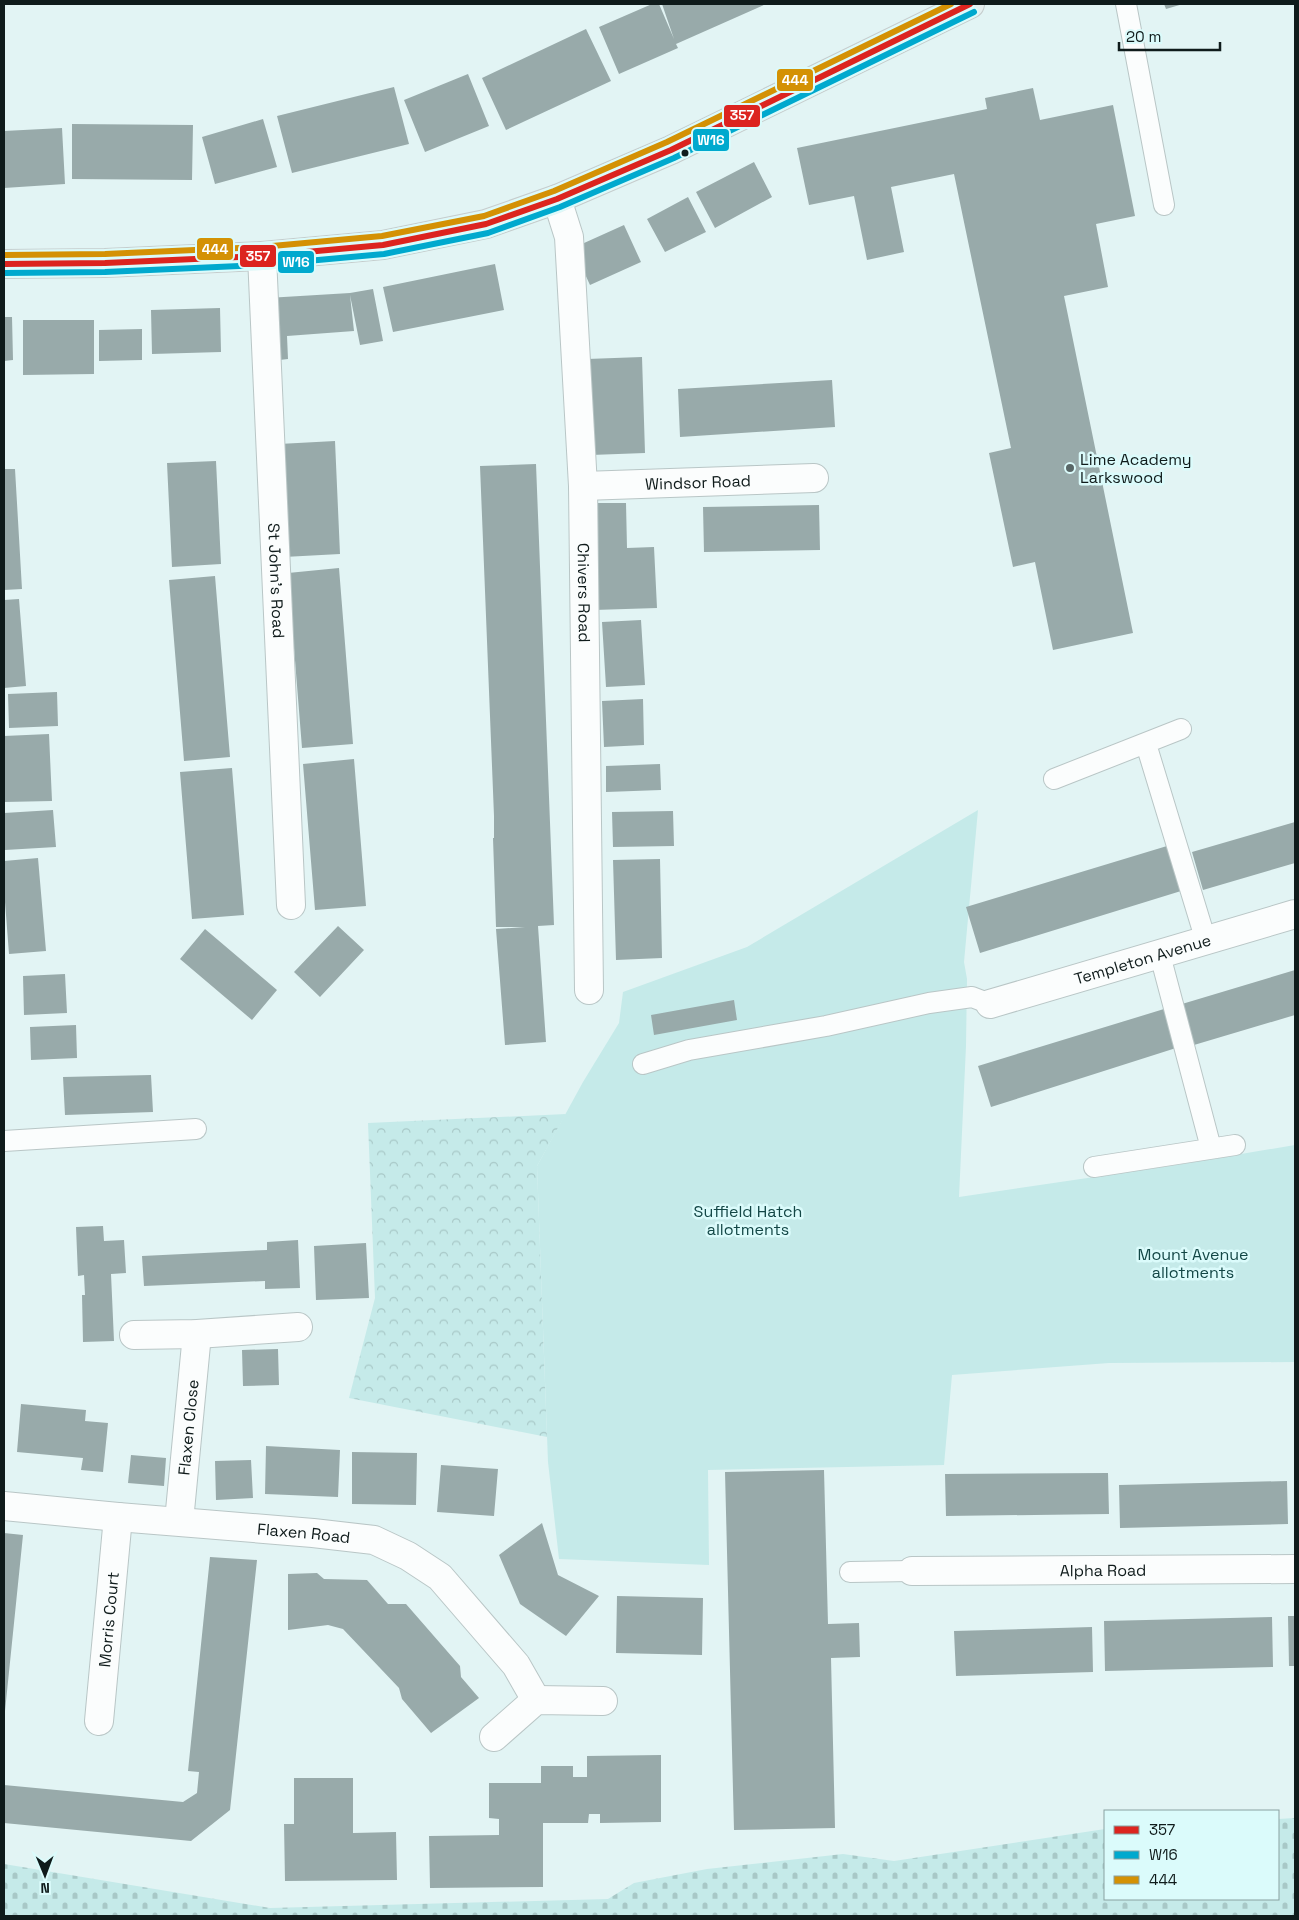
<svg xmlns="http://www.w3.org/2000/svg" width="1299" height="1920" font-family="'Space Grotesk',sans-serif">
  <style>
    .forest { fill: url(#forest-crowns) }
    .cemetery { fill: url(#cemetery-stones) }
    .garden { fill: #c5eae9 }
    .building { fill: #98aaaa }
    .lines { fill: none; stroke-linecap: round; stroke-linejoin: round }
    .lane-casing { stroke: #b9c6c6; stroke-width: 22 }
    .street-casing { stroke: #b9c6c6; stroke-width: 30 }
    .primary-casing { stroke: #c5cdcd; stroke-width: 30 }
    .lane { stroke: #fbfdfd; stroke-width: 20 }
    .street { stroke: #fbfdfd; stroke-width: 28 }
    .primary { stroke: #e5f0f0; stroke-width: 28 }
    .bus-1-casing { stroke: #dbfbfb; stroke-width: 10 }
    .bus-2-casing { stroke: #dbfbfb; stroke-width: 10 }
    .bus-3-casing { stroke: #dbfbfb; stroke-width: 10 }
    .bus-1 { stroke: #dc241f; stroke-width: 6 }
    .bus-2 { stroke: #00a9ce; stroke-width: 6 }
    .bus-3 { stroke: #d49104; stroke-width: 6 }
    .bus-dot { fill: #0f1b1b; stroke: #dbfbfb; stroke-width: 2 }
    .poi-dot { fill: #596767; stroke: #dbfbfb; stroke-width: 2 }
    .labels { text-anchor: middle; stroke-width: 5; stroke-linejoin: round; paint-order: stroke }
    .poi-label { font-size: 16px; fill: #0f1b1b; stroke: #dbfbfb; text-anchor: start }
    .street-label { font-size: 16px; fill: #0f1b1b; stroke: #dbfbfb }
    .park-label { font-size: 16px; fill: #134746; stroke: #dbfbfb }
    .line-badge { stroke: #dbfbfb; stroke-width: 2 }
    .badge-label { font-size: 14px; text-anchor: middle; font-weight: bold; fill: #fff }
  </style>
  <defs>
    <pattern id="forest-crowns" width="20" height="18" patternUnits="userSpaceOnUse" patternTransform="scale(1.25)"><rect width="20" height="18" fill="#c5eae9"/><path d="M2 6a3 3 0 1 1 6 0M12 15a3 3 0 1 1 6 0" fill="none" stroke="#a8c8c7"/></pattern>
    <pattern id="cemetery-stones" width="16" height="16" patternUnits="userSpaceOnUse" patternTransform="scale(1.25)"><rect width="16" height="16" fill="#c5eae9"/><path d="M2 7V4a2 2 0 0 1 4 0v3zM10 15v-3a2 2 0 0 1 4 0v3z" fill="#a8c8c7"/></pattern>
  </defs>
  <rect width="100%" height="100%" fill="#e2f4f4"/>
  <path class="forest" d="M 566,1114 L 537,1166 L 547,1437 L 349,1398 L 375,1298 L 368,1123 Z"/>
  <path class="cemetery" d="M 1295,1818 L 1295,1916 L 4,1916 L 4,1864 L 270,1908 L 608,1899 L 634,1883 L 707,1869 L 843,1854 L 894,1861 L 1105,1829 L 1105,1899 L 1278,1899 L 1278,1819 Z"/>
  <path class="garden" d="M 978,810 L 964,962 L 967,979 L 966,1046 L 959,1197 L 1176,1165 L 1295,1145 L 1295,1362 L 1109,1363 L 952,1375 L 944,1465 L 708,1470 L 709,1565 L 559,1559 L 548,1462 L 537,1166 L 583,1082 L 619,1023 L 623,992 L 747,947 Z"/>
  <path class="building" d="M 652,4 L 659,4 L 674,39 L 662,4 L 766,4 L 676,44 L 678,48 L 619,74 L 599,27 Z
    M 1164,4 L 1183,4 L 1166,9 Z
    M 586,29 L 611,81 L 506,130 L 482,78 Z
    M 468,74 L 489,126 L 425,152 L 404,100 Z
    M 394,87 L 409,144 L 292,173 L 277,116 Z
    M 1033,88 L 1040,120 L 1113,105 L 1135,216 L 1096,224 L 1108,287 L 1064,296 L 1133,633 L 1053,650 L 1035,562 L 1013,567 L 989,453 L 1011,448 L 954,174 L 891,187 L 904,252 L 867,260 L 854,196 L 809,205 L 797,148 L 987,109 L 985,98 Z
    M 263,119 L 277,167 L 215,184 L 202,137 Z
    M 72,124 L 193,125 L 192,180 L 72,179 Z
    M 62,128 L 65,184 L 4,188 L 4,131 Z
    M 754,162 L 772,197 L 715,228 L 696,192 Z
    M 688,197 L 706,232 L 665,252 L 647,219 Z
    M 624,225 L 641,262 L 590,285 L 573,248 Z
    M 495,264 L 504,310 L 393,332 L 383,287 Z
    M 373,289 L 383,341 L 360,345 L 350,295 L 354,331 L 287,336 L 288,359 L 271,361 L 267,298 L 350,293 Z
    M 220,308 L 221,352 L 152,354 L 151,310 Z
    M 4,317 L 12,317 L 13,360 L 4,361 Z
    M 23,320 L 94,320 L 94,374 L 23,375 Z
    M 142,329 L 142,360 L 99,361 L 99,330 Z
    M 642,357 L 645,453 L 591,455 L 587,359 Z
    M 832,380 L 835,427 L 680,437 L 678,389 Z
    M 335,441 L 340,554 L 284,557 L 279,444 Z
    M 216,461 L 221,564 L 172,567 L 167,463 Z
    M 536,464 L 554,925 L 538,926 L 546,1042 L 505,1045 L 496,929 L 525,927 L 496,927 L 493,838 L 494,838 L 494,816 L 480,466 Z
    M 4,469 L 15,469 L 22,589 L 4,590 Z
    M 591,503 L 626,503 L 627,548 L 654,547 L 657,608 L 594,610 Z
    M 819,505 L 820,550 L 704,552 L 703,507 Z
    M 339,568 L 353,744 L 302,748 L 288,573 Z
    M 215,576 L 230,757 L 184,761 L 169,580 Z
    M 19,599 L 26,686 L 4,688 L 4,600 Z
    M 641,620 L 645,685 L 606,687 L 602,622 Z
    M 57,692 L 58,726 L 9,728 L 8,694 Z
    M 643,699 L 644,745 L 604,747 L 602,701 Z
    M 49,734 L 52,801 L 4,802 L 4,736 Z
    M 354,759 L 366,906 L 315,910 L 303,764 Z
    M 660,764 L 661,790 L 606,792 L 606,766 Z
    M 232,768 L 244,915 L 192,919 L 180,772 Z
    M 53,810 L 56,847 L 5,850 L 4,813 Z
    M 673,811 L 674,846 L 613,847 L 612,812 Z
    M 1295,822 L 1295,863 L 1203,890 L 1192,852 Z
    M 1167,846 L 1181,891 L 980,953 L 966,907 Z
    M 38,858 L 46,951 L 9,954 L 4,889 L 4,861 Z
    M 660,859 L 662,958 L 616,960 L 613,860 Z
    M 338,926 L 364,950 L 320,997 L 294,972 Z
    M 205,929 L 277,990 L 252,1020 L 180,959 Z
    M 1295,970 L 1295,1015 L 1194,1045 L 1182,1004 Z
    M 65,974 L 67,1013 L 24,1015 L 23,976 Z
    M 734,1000 L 737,1020 L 654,1035 L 651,1015 Z
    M 1164,1009 L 1176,1048 L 991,1107 L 978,1066 Z
    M 76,1025 L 77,1058 L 31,1060 L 30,1027 Z
    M 151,1075 L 153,1112 L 65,1115 L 63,1077 Z
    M 103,1226 L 104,1241 L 124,1240 L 126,1273 L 111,1274 L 114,1341 L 83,1342 L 82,1295 L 85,1295 L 84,1275 L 78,1276 L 76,1227 Z
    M 298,1240 L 300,1288 L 265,1289 L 265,1281 L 144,1286 L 142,1256 L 267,1250 L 267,1242 Z
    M 366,1243 L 369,1298 L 316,1300 L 314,1246 Z
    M 278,1349 L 279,1385 L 243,1386 L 242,1350 Z
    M 21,1404 L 86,1410 L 85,1421 L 108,1423 L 103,1472 L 81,1470 L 83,1458 L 17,1452 Z
    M 266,1446 L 340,1450 L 338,1497 L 265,1494 Z
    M 352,1452 L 417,1453 L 416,1505 L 352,1504 Z
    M 131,1455 L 166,1458 L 164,1486 L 128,1483 Z
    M 251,1460 L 253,1498 L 216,1500 L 215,1461 Z
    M 441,1465 L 498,1469 L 494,1516 L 437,1512 Z
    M 824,1470 L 828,1624 L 859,1623 L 860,1657 L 831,1658 L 835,1828 L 734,1830 L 725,1472 Z
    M 1108,1473 L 1109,1514 L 946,1516 L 945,1474 Z
    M 1287,1481 L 1288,1524 L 1120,1528 L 1119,1485 Z
    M 542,1523 L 558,1575 L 599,1596 L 566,1636 L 520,1604 L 499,1555 Z
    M 4,1533 L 23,1535 L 5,1711 L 4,1711 Z
    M 210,1557 L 257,1560 L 230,1810 L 191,1841 L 4,1823 L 4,1785 L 183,1802 L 197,1793 L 199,1772 L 188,1771 Z
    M 317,1573 L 324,1579 L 367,1580 L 388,1604 L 406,1604 L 460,1666 L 461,1677 L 479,1698 L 431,1733 L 402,1699 L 399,1688 L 343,1629 L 328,1625 L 288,1630 L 288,1574 Z
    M 617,1596 L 703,1598 L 702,1655 L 616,1653 Z
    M 1288,1616 L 1295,1616 L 1295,1666 L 1289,1666 Z
    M 1272,1617 L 1273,1667 L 1105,1671 L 1104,1621 Z
    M 1092,1627 L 1093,1672 L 956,1676 L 954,1631 Z
    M 661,1755 L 661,1822 L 600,1823 L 600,1814 L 589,1814 L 588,1823 L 543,1823 L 543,1887 L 430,1888 L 429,1836 L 499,1835 L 499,1819 L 489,1818 L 489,1783 L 541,1783 L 541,1766 L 573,1766 L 573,1777 L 587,1777 L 587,1756 Z
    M 294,1778 L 353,1778 L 353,1833 L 396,1832 L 397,1880 L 285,1881 L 284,1824 L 294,1824 Z"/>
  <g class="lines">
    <g class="lane-casing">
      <path id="lane" d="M 1126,4 L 1164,205
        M 1146,744 L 1206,941
        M 1054,779 L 1181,729
        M 1160,955 L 1211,1148
        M 643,1064 L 689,1050 L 826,1026 L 929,1003 L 972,997 L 990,1004
        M 4,1141 L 196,1129
        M 1094,1167 L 1235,1145
        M 850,1572 L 912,1571"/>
    </g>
    <g class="street-casing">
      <g id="street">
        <path id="s1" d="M 557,199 L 569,237 L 583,486 L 589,990"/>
        <path id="s2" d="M 262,256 L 291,905"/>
        <path id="s3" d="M 583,486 L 814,478"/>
        <path id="s4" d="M 990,1004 L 1295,914"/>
        <path d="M 134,1335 L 197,1334 L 298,1327"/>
        <path id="s5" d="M 4,1506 L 118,1517 L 313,1533 L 374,1540 L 408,1556 L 440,1577 L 516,1665 L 536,1700"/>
        <path id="s6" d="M 179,1521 L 197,1334"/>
        <path id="s7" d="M 912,1571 L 1295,1569"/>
        <path id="s8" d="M 99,1721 L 118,1517"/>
        <path d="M 494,1737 L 536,1700 L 603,1701"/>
      </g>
    </g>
    <g class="primary-casing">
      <path id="primary" d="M 4,264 L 105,263 L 262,256 L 383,245 L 486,224 L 557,199 L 671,150 L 970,4"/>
    </g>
    <use href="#lane" class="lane"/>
    <use href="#street" class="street"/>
    <use href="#primary" class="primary"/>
    <g class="bus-1-casing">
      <path id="bus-1" d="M 4,264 L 105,263 L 262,256 L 383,245 L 486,224 L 557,199 L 671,150 L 970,4"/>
    </g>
    <g class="bus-2-casing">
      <path id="bus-2" d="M 4,273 L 105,272 L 263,265 L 384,254 L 488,233 L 560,207 L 674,158 L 974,12"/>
    </g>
    <g class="bus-3-casing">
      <path id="bus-3" d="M 4,255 L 105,254 L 261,247 L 382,236 L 484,216 L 554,191 L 667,142 L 951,4"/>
    </g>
    <use href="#bus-1" class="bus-1"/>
    <use href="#bus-2" class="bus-2"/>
    <use href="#bus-3" class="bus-3"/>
  </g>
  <circle class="bus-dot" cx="685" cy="153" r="4.5"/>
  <circle class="poi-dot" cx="1070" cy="468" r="5"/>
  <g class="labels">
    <g class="poi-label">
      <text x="1080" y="465">Lime Academy<tspan x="1080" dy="18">Larkswood</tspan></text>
    </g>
    <g class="street-label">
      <text dy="6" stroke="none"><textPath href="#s3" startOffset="115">Windsor Road</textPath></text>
      <text dy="6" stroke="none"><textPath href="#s2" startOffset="325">St John's Road</textPath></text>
      <text dy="6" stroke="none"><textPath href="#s1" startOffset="396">Chivers Road</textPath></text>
      <text dy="6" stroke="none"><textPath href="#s4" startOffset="159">Templeton Avenue</textPath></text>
      <text dy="6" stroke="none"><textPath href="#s6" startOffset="94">Flaxen Close</textPath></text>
      <text dy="6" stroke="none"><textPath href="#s5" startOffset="301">Flaxen Road</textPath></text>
      <text dy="6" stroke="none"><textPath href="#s7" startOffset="191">Alpha Road</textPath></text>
      <text dy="6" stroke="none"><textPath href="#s8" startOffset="102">Morris Court</textPath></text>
    </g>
    <g class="park-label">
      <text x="748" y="1217">Suffield Hatch<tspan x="748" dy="18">allotments</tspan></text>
      <text x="1193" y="1260">Mount Avenue<tspan x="1193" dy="18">allotments</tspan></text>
    </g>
  </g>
  <g class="line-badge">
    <rect x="776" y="68" width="38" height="24" rx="5" fill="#d49104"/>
    <rect x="723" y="104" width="38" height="24" rx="5" fill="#dc241f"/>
    <rect x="692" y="128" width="38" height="24" rx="5" fill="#00a9ce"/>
    <rect x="196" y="237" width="38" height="24" rx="5" fill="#d49104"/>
    <rect x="239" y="244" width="38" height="24" rx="5" fill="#dc241f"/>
    <rect x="277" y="250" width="38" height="24" rx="5" fill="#00a9ce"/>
  </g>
  <g class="badge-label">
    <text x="795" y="85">444</text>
    <text x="742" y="120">357</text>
    <text x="711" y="145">W16</text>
    <text x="215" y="254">444</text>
    <text x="258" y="261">357</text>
    <text x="296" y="267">W16</text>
  </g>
  <rect width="1299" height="1920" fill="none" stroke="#0f1b1b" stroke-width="10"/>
  <rect x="1104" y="1810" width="175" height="90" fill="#dbfbfb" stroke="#89a1a1"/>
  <rect x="1114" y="1826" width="25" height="8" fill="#dc241f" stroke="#89a1a1"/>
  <text x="1149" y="1835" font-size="15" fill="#0f1b1b">357</text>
  <rect x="1114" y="1851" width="25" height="8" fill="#00a9ce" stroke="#89a1a1"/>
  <text x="1149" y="1860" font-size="15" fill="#0f1b1b">W16</text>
  <rect x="1114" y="1876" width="25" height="8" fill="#d49104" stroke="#89a1a1"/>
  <text x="1149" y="1885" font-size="15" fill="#0f1b1b">444</text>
  <g transform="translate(45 1875) rotate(179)" stroke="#dbfbfb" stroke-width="4" paint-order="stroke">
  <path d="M0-4L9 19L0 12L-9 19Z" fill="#0f1b1b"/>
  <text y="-8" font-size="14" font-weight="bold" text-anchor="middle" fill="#0f1b1b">N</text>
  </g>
  <path d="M1119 42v8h101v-8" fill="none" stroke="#0f1b1b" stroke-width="2.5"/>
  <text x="1126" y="42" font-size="15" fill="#0f1b1b" stroke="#dbfbfb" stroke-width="4" paint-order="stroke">20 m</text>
</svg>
